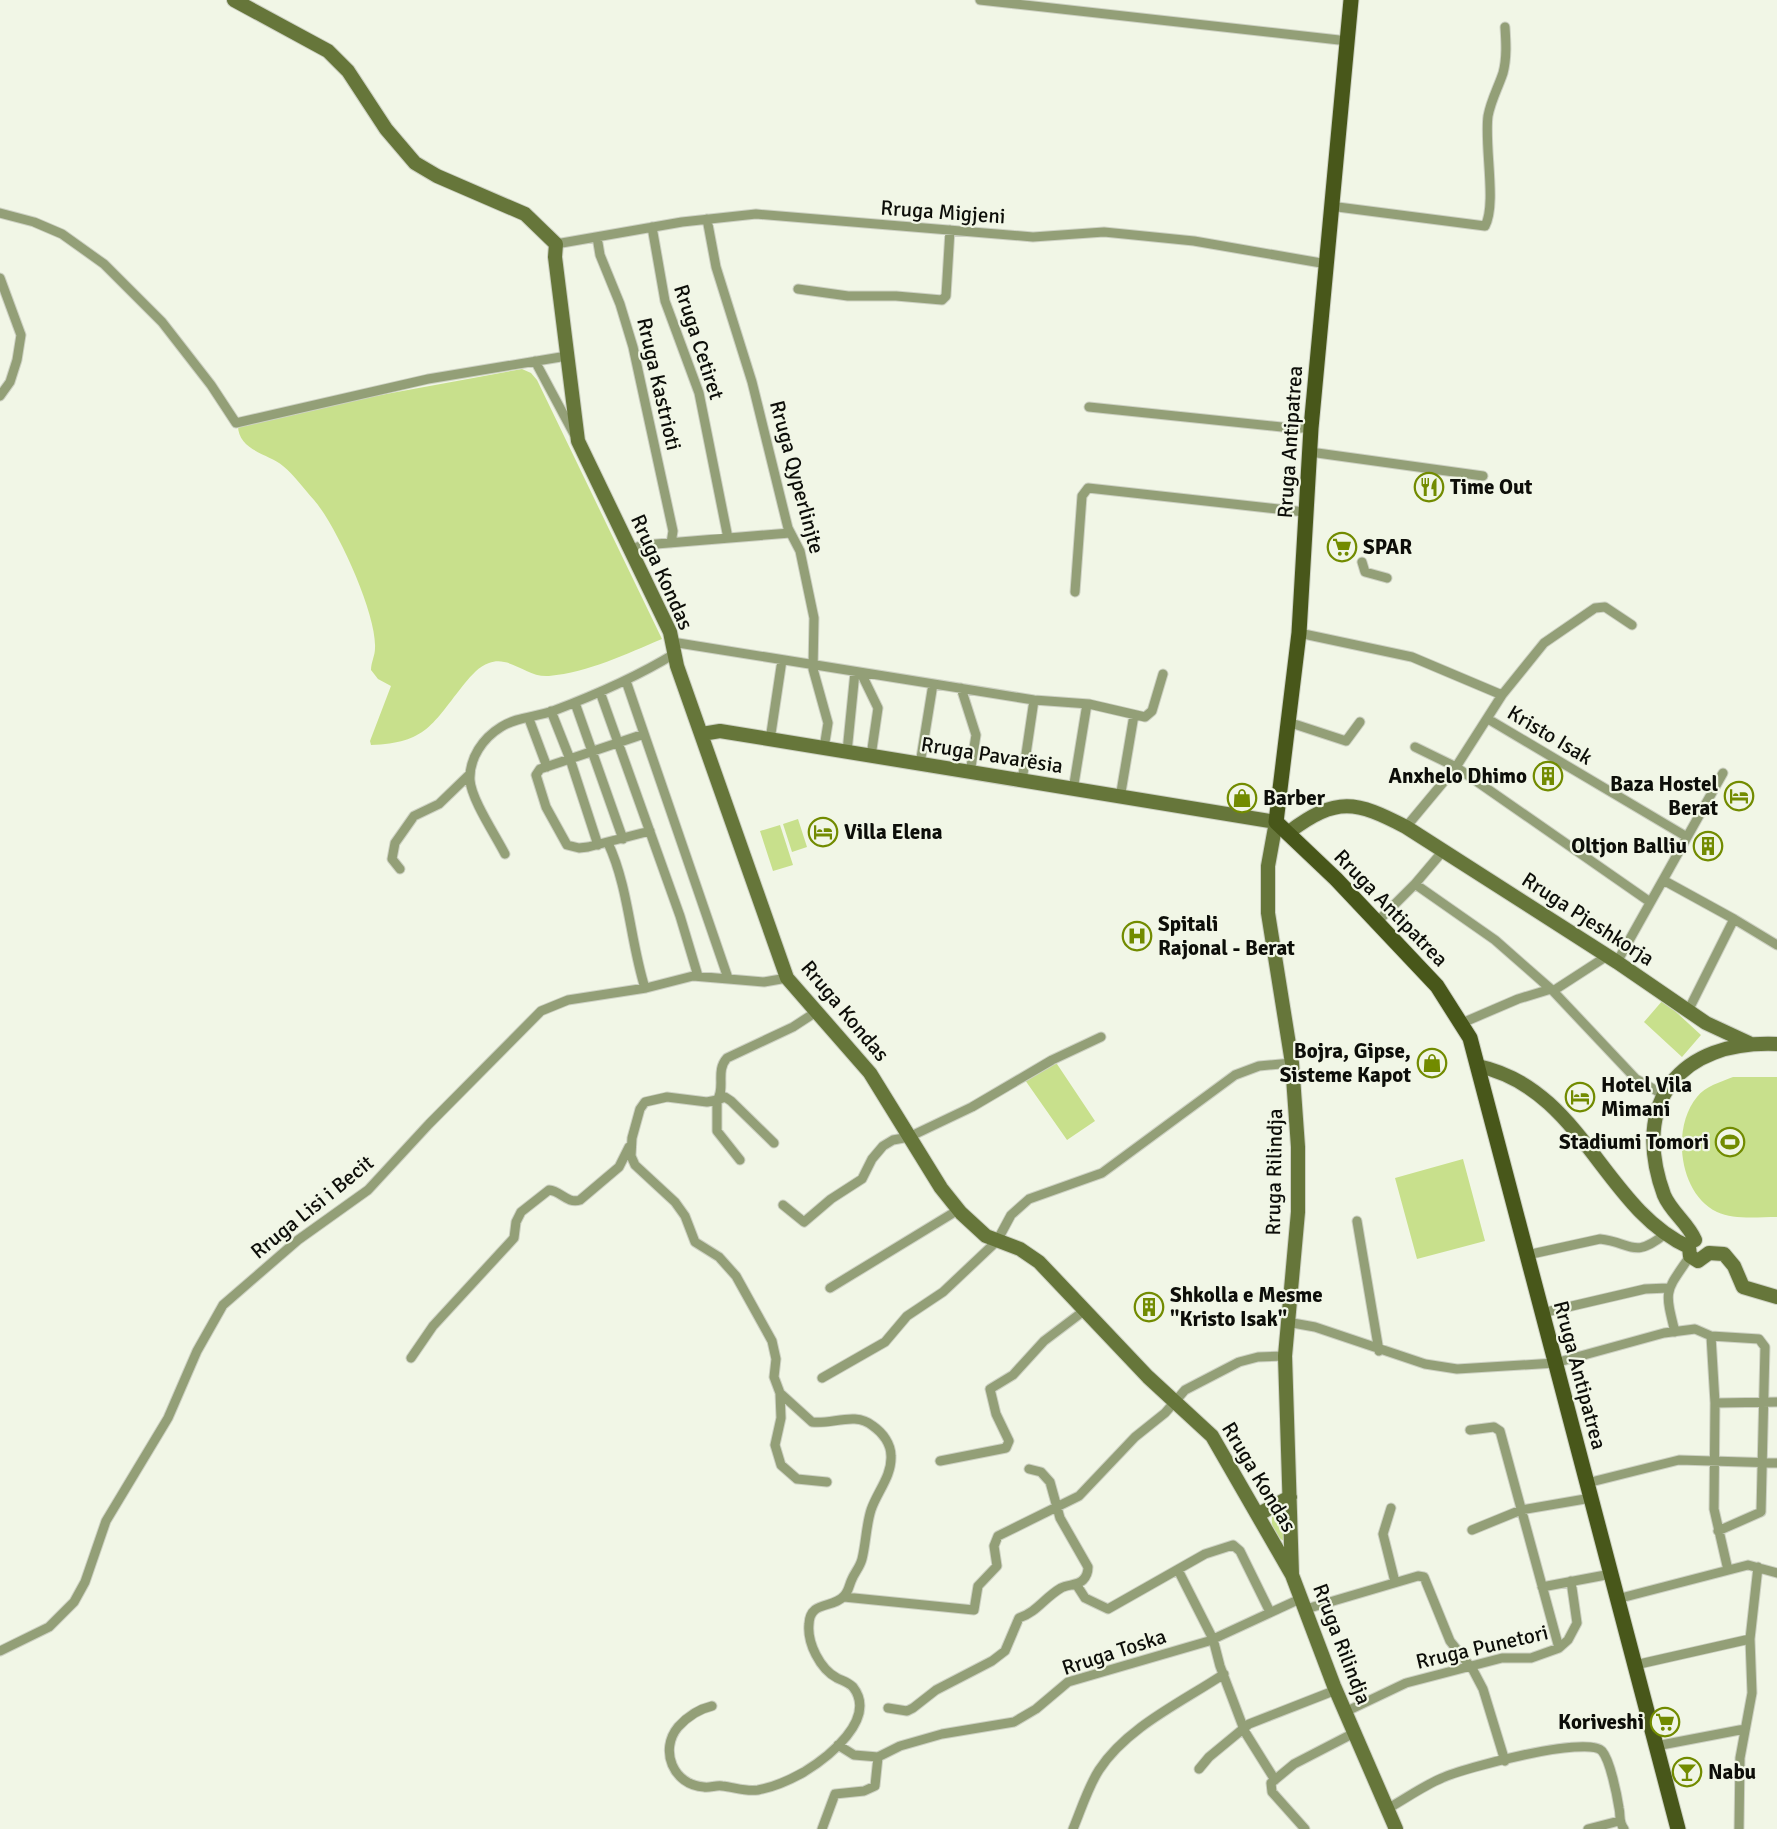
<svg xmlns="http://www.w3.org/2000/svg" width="1777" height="1829" font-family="Signika,sans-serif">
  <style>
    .green { fill: #c8e08c }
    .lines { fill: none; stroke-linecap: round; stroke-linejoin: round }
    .street-casing { stroke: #cdd1c3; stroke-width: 11 }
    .secondary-casing { stroke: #cdd1c3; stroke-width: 16 }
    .primary-casing { stroke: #cdd1c3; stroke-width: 17 }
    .street { stroke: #939f77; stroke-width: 9 }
    .secondary { stroke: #66763a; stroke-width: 14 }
    .primary { stroke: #48571a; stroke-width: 15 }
    .labels { text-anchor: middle; stroke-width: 4.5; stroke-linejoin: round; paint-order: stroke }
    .street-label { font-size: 21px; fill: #0d0e09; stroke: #f1f6e6 }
    .poi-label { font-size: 21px; font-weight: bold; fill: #0d0e09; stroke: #f1f6e6; text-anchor: start }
  </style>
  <rect width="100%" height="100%" fill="#f1f6e6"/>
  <path class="green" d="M 522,369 L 531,373 L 537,380 L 662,639 C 626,654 589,672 549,676 C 527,678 510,655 489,663 C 479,666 471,676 465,683 C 432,724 427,743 371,745 L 370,741 L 391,686 L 378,679 L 371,670 C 371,662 375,656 375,648 C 377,614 336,525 314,500 C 304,489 294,475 283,466 C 270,454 237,451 238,424 L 244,420 Z
    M 798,819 L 807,847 L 792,852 L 783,824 Z
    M 780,825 L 793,865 L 773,871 L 760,831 Z
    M 1663,1000 L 1701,1035 L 1682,1057 L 1644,1022 Z
    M 1055,1061 L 1095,1121 L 1067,1140 L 1025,1080 Z
    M 1733,1077 L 1777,1077 L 1777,1217 C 1758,1217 1734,1220 1717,1212 C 1679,1194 1671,1128 1697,1097 C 1705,1086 1721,1082 1733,1077 Z
    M 1463,1159 L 1485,1241 L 1417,1259 L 1395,1178 Z
    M 1279,1508 L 1284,1514 L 1284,1541 C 1272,1535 1270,1522 1273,1510 Z"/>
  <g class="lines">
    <g class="street-casing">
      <path id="street" d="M 980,0 L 1348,41
        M 1330,206 L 1485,226 C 1497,204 1484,146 1488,116 C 1491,100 1498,88 1503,73 C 1507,58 1506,42 1505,27
        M 0,213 L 34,222 L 62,234 L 104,264 L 162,322 L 211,385 L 236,423 L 428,379 L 567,356
        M 707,219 L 716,267 L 752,382 L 788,528 L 800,551 L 814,618 L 813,669 L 828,723 L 824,748
        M 652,227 L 665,301 L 699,393 L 728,538
        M 597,237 L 600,255 L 620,304 L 633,347 L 673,531 L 671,543
        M 556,244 L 682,222 L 756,214 L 1033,237 L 1104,232 L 1194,241 L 1327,264
        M 0,278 L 21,335 L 17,360 L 10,382 L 0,396
        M 798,289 L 848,296 L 896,296 L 942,300 L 946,296 L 950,230
        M 535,361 L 574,434
        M 1089,407 L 1291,428 L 1311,428
        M 1310,452 L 1483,476
        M 630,549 L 644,545 L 790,533
        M 1362,562 L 1365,572 L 1387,578
        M 1075,592 L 1082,496 L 1088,488 L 1305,512
        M 1299,633 L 1412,657 L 1502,695
        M 672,642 L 1034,700 L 1089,704 L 1145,717 L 1152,711 L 1163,674
        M 861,673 L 878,708 L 871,756
        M 626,681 L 728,978
        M 961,688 L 976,735 L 970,773
        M 600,692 L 680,916 L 698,976
        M 575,703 L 623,839
        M 551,711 L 570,759 L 598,845
        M 529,719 L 547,767
        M 1488,719 L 1687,837
        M 1288,722 L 1346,741 L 1360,722
        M 644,734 L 540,769 L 536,775 L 546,807 L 567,845 L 579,848 L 588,847 L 650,831
        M 770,740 L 782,660
        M 1415,747 L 1456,767 L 1650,902
        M 847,752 L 855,672
        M 920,764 L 933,684
        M 1022,781 L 1034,700
        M 1073,790 L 1087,704
        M 1120,798 L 1134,715
        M 1406,827 L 1456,767 L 1502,695 L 1544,643 L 1595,608 L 1605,607 L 1632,625
        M 608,843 C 629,888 630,941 645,988
        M 505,854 C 496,836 471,799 470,780 C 469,758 483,738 501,727 C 516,717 536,717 553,711 C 595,695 635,678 674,654
        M 400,869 L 392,859 L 395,843 L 414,816 L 439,804 L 470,774
        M 1663,880 L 1734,919
        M 1415,884 L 1495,940 L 1553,991 L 1636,1079 L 1664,1095
        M 1376,923 L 1415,884 L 1443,851
        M 1617,962 L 1723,773
        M 1553,991 L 1607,956
        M 1688,1011 L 1734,919 L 1777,945
        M 1462,1023 L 1518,999 L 1551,989
        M 740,1160 L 717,1131 L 717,1100 L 725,1097 L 731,1101 L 774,1143
        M 783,1205 L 804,1222 L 831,1199 L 862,1179 L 872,1159 L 883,1146 L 893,1140 L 909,1137 L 972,1107 L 1052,1060 L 1101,1037
        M 1357,1221 L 1379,1351
        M 1527,1255 L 1600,1239 C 1631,1242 1633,1260 1665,1234
        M 830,1288 L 958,1210
        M 1542,1313 L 1645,1289 L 1668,1288
        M 1287,1322 L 1315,1327 L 1425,1364 L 1457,1369 L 1555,1363 L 1664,1333 L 1695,1329 L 1711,1336 L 1759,1339 L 1765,1347 L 1761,1512 L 1718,1531
        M 1675,1332 C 1664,1288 1665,1293 1690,1256
        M 1711,1336 L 1715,1403 L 1714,1509 L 1728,1570
        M 411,1358 L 433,1326 L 514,1238 L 516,1222 L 521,1212 L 549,1190 C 561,1191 567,1204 580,1200 L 619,1167 L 629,1147
        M 822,1378 L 885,1342 L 907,1316 L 943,1292 L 997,1241 L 1011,1215 L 1029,1199 L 1102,1173 L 1235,1075 L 1259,1066 L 1292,1063
        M 780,1393 L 781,1418 L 775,1445 L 781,1465 L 797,1479 L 827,1482
        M 1715,1403 L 1777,1402
        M 1470,1430 L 1494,1427 L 1500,1431 L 1559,1648
        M 940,1461 L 1006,1448 L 1009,1441 L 996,1414 L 990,1389 L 1013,1375 L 1044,1341 L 1085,1310
        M 1587,1483 L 1679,1460 L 1777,1463
        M 1391,1508 L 1383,1534 L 1395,1582
        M 1472,1530 L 1521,1510 L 1591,1498
        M 1178,1570 L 1213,1639 L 1220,1666 L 1245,1732 L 1275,1780
        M 1076,1584 L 1085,1598 L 1108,1609 L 1205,1554 L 1233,1545 L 1240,1551 L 1270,1612
        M 1542,1587 L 1611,1574
        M 844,1597 L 974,1610 L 978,1586 L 997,1566 L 994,1546 L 998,1536 L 1079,1496 L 1135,1437 L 1165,1413 L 1185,1390 L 1239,1362 L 1258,1357 L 1285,1356
        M 1617,1599 L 1748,1565 L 1777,1573
        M 1306,1609 L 1418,1576 L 1424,1577 L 1450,1641 L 1473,1670 L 1483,1689 L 1505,1761
        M 0,1651 L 49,1627 L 74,1602 L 85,1582 L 106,1521 L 168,1418 L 197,1351 L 223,1305 L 298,1240 L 368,1190 L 429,1124 L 541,1011 L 568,1000 L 646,988 L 693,976 L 764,982 L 787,978
        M 1635,1665 L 1750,1639
        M 712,1706 C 699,1709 687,1717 678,1727 C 659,1750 673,1785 704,1787 C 710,1788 716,1785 722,1786 C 734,1787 745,1792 758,1790 C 774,1787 790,1780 804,1772 C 827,1758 878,1719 853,1687 C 848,1682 843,1681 837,1678 C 820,1669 807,1643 809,1624 C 810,1600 833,1609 844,1596 C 849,1591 849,1585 852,1579 C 855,1572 860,1567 862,1559 C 866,1543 866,1526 871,1510 C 877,1492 892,1476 891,1456 C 891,1444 883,1433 873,1426 C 855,1411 832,1425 812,1422 L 780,1393 L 774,1377 L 776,1359 L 772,1341 L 736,1276 L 719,1257 L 695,1242 L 685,1216 L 675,1202 L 635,1165 L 631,1156 L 632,1138 L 640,1109 L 645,1102 L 667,1097 L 707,1102 L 717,1100 C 726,1088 715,1071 727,1058 L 793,1027 L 816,1012
        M 888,1708 L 907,1711 L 913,1708 L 936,1690 L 992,1661 L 1005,1651 L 1019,1618 C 1037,1612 1044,1598 1061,1588 C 1068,1584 1077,1586 1083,1580 C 1086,1577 1088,1572 1088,1567 L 1060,1518 L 1050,1482 L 1041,1472 L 1029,1469
        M 1345,1712 L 1406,1683 L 1502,1658 L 1531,1658 L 1559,1648 L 1568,1640 L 1577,1623 L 1571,1581
        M 838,1745 L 854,1755 L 878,1757 L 900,1746 L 942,1734 L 1014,1722 L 1036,1709 L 1068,1682 L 1209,1641 L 1302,1598
        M 1656,1746 L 1745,1729
        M 1199,1769 L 1209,1757 L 1249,1724 L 1336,1690
        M 1387,1809 C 1405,1799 1423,1786 1442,1778 C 1463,1768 1588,1735 1602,1751 C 1610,1760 1617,1795 1619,1808 C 1621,1816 1618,1821 1624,1829
        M 822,1829 L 835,1794 L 864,1791 L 875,1786 L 878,1757
        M 1073,1829 C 1081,1810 1088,1787 1099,1770 C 1127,1727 1182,1702 1224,1674
        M 1305,1829 L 1272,1792 L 1271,1783 L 1294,1764 L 1354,1733
        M 1588,1829 L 1619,1821
        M 1739,1829 L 1740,1758 L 1752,1693 L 1750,1639 L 1758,1567"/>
    </g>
    <g class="secondary-casing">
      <path id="secondary" d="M 234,0 L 328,51 L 348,71 L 386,129 L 415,163 L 437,176 L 525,214 L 556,244 L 555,257 L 578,441 L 670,632 L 677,666 L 787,978 L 870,1073 L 941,1188 L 961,1213 L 986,1236 L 1020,1249 L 1039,1262 L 1148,1377 L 1212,1436 L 1292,1575
        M 702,734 L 720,731 L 1276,822 L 1268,866 L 1268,913 L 1292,1063 L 1298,1147 L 1298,1212 L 1285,1356 L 1292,1575 L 1334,1686 L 1396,1829
        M 1289,832 C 1337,796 1356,801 1406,827 L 1617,962 L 1706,1023 L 1749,1043
        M 1478,1066 C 1582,1088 1604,1209 1689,1247
        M 1695,1240 C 1688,1223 1671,1212 1664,1195 C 1630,1102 1680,1040 1777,1044
        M 1689,1247 L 1690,1256 L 1698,1261 L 1709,1253 L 1724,1254 L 1734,1266 L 1743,1287 L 1777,1297
        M 1259,1514 L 1290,1497"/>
    </g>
    <g class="primary-casing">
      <path id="primary" d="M 1351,0 L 1311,428 L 1299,633 L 1276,822 L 1336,879 L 1437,986 L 1470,1038 L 1678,1829"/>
    </g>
    <use href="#street" class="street"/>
    <use href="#secondary" class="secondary"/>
    <use href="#primary" class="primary"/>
  </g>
  <defs>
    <g id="restaurant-ring" transform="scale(1.5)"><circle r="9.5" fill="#f1f6e6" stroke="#728b00" stroke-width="1.5"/><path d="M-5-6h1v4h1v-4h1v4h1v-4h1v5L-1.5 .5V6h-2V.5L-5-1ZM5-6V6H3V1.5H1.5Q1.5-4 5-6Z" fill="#728b00"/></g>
    <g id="supermarket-ring" transform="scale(1.5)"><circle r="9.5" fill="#f1f6e6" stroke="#728b00" stroke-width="1.5"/><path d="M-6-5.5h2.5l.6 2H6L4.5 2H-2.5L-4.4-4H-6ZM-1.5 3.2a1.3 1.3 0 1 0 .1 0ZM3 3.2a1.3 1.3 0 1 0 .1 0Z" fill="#728b00"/></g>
    <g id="building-ring" transform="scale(1.5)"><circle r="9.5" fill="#f1f6e6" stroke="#728b00" stroke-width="1.5"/><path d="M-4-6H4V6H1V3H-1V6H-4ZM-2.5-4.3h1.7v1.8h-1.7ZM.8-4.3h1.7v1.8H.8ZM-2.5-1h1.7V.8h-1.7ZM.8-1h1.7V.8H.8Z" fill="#728b00"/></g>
    <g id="hotel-ring" transform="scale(1.5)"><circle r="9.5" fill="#f1f6e6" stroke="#728b00" stroke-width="1.5"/><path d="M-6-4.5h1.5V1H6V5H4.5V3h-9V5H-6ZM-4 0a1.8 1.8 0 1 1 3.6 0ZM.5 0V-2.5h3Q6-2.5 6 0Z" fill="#728b00"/></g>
    <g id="shop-ring" transform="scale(1.5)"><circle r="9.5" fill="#f1f6e6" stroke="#728b00" stroke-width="1.5"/><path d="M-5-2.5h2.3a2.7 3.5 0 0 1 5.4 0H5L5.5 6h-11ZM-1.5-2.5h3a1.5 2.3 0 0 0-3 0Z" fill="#728b00"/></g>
    <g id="hospital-ring" transform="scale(1.5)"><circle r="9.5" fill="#f1f6e6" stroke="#728b00" stroke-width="1.5"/><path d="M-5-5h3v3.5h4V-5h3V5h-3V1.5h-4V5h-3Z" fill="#728b00"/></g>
    <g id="stadium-ring" transform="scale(1.5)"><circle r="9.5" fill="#f1f6e6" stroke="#728b00" stroke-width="1.5"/><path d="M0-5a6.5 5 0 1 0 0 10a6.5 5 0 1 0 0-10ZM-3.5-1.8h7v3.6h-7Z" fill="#728b00"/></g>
    <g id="bar-ring" transform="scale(1.5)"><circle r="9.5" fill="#f1f6e6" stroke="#728b00" stroke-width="1.5"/><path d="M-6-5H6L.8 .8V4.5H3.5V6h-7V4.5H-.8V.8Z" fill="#728b00"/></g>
  </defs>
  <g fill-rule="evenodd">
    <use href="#restaurant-ring" x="1429" y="487"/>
    <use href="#supermarket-ring" x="1342" y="547"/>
    <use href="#building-ring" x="1548" y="776"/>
    <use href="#hotel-ring" x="1739" y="796"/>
    <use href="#shop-ring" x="1242" y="798"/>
    <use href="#hotel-ring" x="823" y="832"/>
    <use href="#building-ring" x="1708" y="846"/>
    <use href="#hospital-ring" x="1137" y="936"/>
    <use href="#shop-ring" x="1432" y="1063"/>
    <use href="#hotel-ring" x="1580" y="1097"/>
    <use href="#stadium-ring" x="1730" y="1142"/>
    <use href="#building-ring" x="1149" y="1307"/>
    <use href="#supermarket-ring" x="1665" y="1722"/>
    <use href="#bar-ring" x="1687" y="1772"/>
  </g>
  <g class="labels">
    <g class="street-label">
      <text transform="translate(943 212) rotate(4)" y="7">Rruga Migjeni</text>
      <text transform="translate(699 342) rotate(72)" y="7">Rruga Cetiret</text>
      <text transform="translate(659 384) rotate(77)" y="7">Rruga Kastrioti</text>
      <text transform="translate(1290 442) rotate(-86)" y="7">Rruga Antipatrea</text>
      <text transform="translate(797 477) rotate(75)" y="7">Rruga Qyperlinjte</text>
      <text transform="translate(662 572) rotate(66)" y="7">Rruga Kondas</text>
      <text transform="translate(1550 735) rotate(31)" y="7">Kristo Isak</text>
      <text transform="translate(992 755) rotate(9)" y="7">Rruga Pavarësia</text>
      <text transform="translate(1391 908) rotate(46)" y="7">Rruga Antipatrea</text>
      <text transform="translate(1588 919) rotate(33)" y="7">Rruga Pjeshkorja</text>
      <text transform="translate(845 1011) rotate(50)" y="7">Rruga Kondas</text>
      <text transform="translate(1274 1172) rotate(-89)" y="7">Rruga Rilindja</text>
      <text transform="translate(312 1207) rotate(-39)" y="7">Rruga Lisi i Becit</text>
      <text transform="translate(1580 1375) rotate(75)" y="7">Rruga Antipatrea</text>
      <text transform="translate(1259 1477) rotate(59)" y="7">Rruga Kondas</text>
      <text transform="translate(1342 1644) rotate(69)" y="7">Rruga Rilindja</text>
      <text transform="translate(1482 1647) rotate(-13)" y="7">Rruga Punetori</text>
      <text transform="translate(1114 1652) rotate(-18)" y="7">Rruga Toska</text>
    </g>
    <g class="poi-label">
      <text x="1450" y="494">Time Out</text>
      <text x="1363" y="554">SPAR</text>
      <text x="1527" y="783" text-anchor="end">Anxhelo Dhimo</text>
      <text x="1718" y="791" text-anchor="end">Baza Hostel<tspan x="1718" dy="24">Berat</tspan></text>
      <text x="1263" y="805">Barber</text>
      <text x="844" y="839">Villa Elena</text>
      <text x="1687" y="853" text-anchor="end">Oltjon Balliu</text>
      <text x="1158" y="931">Spitali<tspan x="1158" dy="24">Rajonal - Berat</tspan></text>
      <text x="1411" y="1058" text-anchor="end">Bojra, Gipse,<tspan x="1411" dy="24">Sisteme Kapot</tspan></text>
      <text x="1601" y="1092">Hotel Vila<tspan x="1601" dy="24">Mimani</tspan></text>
      <text x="1709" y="1149" text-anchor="end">Stadiumi Tomori</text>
      <text x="1170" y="1302">Shkolla e Mesme<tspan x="1170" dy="24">"Kristo Isak"</tspan></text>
      <text x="1644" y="1729" text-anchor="end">Koriveshi</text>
      <text x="1708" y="1779">Nabu</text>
    </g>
  </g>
</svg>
